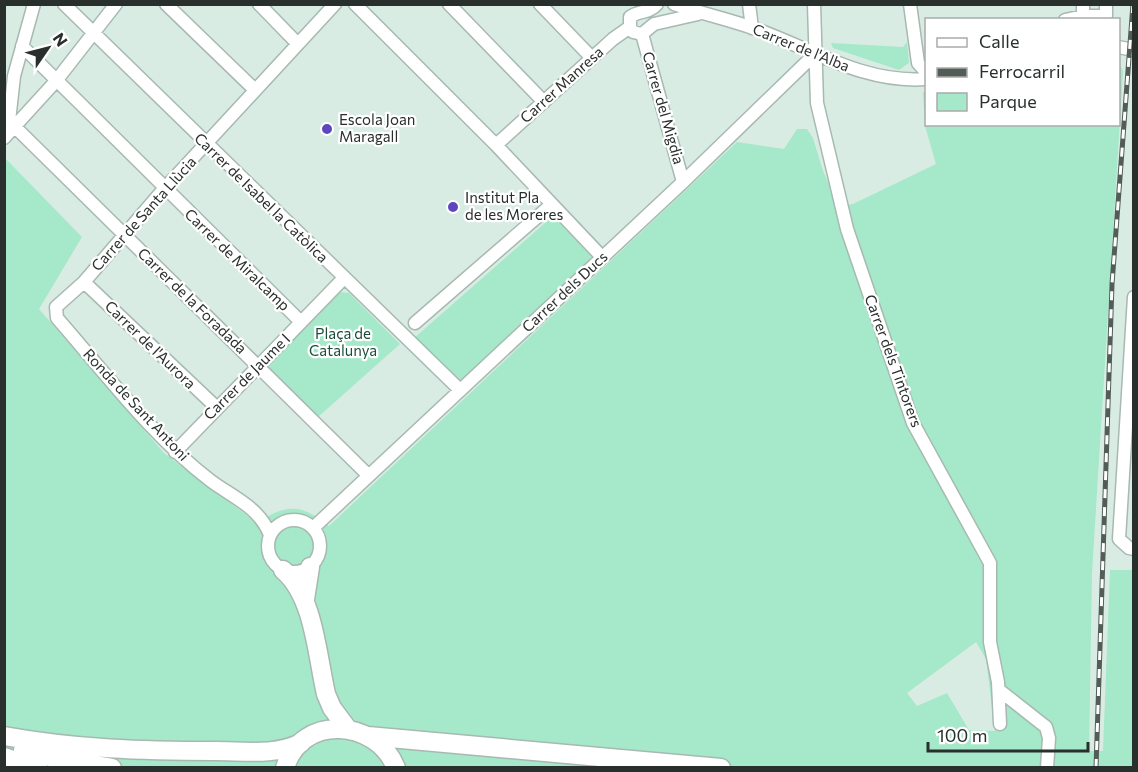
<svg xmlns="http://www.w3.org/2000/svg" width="1138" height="772" font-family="Commissioner,sans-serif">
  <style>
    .green { fill: #a5e8ca; fill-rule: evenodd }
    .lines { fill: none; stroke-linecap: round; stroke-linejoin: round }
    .minor-casing { stroke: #a7b9b1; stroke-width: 15 }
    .highway-casing { stroke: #a7b9b1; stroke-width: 21 }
    .minor { stroke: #fff; stroke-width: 12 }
    .highway { stroke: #fff; stroke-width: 18 }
    .rail-casing { stroke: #535d58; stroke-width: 5 }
    .rail { stroke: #fff; stroke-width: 3; stroke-dasharray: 9; stroke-linecap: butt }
    .poi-dot { fill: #5c47bf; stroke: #fff; stroke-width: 2 }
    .labels { text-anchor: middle; stroke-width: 4.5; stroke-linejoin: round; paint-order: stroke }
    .street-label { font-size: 15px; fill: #282f2c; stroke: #fff }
    .poi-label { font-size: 15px; fill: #282f2c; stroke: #fff; text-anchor: start }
    .park-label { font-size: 15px; fill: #1c4c3a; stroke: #fff }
  </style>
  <rect width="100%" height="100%" fill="#d9ece3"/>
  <path class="green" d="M 907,42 L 909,63 L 899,70 L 833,48 L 831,43 L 903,47 Z
    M 1119,64 L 1123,71 L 1092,573 L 1089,751 L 1103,751 L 1110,570 L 1133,570 L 1133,767 L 5,767 L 4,157 L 82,237 L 39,309 L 164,453 L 257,523 C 287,503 302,504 329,526 L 737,142 L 784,149 L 797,129 L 807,129 L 813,138 L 823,171 L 839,207 L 853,204 L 936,164 L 925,126 L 923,92 L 926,91 L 926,124 L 1118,124 ZM 976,642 L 986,659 L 995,731 L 969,730 L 947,693 L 917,706 L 907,693 Z
    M 553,216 L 591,255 L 590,262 L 462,382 L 453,378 L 413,339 Z
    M 338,292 L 349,293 L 400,344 L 318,417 L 267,366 Z"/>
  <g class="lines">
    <g class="minor-casing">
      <path id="minor" d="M 34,4 L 14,76 L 9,121 L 368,475
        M 64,4 L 460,390
        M 166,4 L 255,90
        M 259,4 L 297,43
        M 355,4 L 496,145 L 602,257
        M 449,4 L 544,102
        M 540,4 L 592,58
        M 657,4 C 649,14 639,10 630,17 L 630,27 L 633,32 L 642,34 L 654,24 L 698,14
        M 674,4 C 700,13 727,19 753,28 C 810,48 864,84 926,79
        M 749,4 L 752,28
        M 814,4 L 817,103 L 847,229 L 913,423 L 990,563 L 990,642 L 998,682 L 1000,724
        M 910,4 L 918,63 L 926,72
        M 1083,4 L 1083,16 L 1106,16 L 1106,4
        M 1065,20 L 1083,16
        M 642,34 L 683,182
        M 22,46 L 301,322
        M 1118,47 L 1134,50
        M 4,138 L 56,81 L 116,4
        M 496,145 L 613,39 L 630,27
        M 84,282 L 216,407
        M 1134,297 L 1119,539 L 1129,548 L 1134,549
        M 415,323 L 551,205
        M 175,452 L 344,278
        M268 546a26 26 0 1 1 52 0a26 26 0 1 1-52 0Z
        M 313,528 L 683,182 L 815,54
        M 270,535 C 259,507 234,498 211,481 C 152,436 106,374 57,318 L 56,307 L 84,282 L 164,189 L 335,4
        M 999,690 L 1046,727 L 1049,738 L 1047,768"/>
    </g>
    <g class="highway-casing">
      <path id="highway" d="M 283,570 C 314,596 317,655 326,694 L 332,708 L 347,728
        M 305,599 L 310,567
        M 4,736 C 76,749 143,751 215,751 C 244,751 275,756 301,743
        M 368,736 L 721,768
        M 23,750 L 58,759 L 112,768
        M 4,757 L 38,768
        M 285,768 C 301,713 377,719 396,768"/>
    </g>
    <use href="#minor" class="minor"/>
    <use href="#highway" class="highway"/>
    <g class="rail-casing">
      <path id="rail" d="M 1096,768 L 1112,284 L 1133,4"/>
    </g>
    <use href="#rail" class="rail"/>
  </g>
  <g class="poi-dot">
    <circle cx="327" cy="129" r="6"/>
    <circle cx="453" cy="207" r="6"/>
  </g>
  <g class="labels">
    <g class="street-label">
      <text transform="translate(801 48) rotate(22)" y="5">Carrer de l'Alba</text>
      <text transform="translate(562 85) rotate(-42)" y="5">Carrer Manresa</text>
      <text transform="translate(663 108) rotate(74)" y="5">Carrer del Migdia</text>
      <text transform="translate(261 198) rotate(44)" y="5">Carrer de Isabel la Catòlica</text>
      <text transform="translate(144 214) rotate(-48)" y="5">Carrer de Santa Llùcia</text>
      <text transform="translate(237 260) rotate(44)" y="5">Carrer de Miralcamp</text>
      <text transform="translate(565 292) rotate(-43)" y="5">Carrer dels Ducs</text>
      <text transform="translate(192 301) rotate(44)" y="5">Carrer de la Foradada</text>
      <text transform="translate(150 345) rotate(44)" y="5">Carrer de l'Aurora</text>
      <text transform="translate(893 361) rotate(70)" y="5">Carrer dels Tintorers</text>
      <text transform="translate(247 377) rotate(-45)" y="5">Carrer de Jaume I</text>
      <text transform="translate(136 405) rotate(47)" y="5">Ronda de Sant Antoni</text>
    </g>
    <g class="poi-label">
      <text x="339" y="125">Escola Joan<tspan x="339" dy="17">Maragall</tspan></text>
      <text x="465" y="203">Institut Pla<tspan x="465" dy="17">de les Moreres</tspan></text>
    </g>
    <g class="park-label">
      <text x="343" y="339">Plaça de<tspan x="343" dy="17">Catalunya</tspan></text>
    </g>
  </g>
  <rect width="1138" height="772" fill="none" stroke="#282f2c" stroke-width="12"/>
  <rect x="925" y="18" width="195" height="108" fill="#ffffff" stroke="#a9acab" stroke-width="1.5"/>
  <rect x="937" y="38" width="30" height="9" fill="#ffffff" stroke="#a9acab" stroke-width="1.5"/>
  <text x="979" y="48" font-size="18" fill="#282f2c">Calle</text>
  <rect x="937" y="68" width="30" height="9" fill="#535d58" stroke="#a9acab" stroke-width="1.5"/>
  <text x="979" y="78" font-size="18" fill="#282f2c">Ferrocarril</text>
  <rect x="937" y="93" width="30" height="18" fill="#a5e8ca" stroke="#a9acab" stroke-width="1.5"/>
  <text x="979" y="108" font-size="18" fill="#282f2c">Parque</text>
  <g transform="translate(48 48) rotate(55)" stroke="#ffffff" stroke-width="4.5" paint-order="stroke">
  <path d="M0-4.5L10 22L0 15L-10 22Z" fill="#282f2c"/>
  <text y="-9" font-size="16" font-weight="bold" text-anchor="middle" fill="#282f2c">N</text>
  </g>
  <path d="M928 742v9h160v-9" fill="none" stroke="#282f2c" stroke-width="3"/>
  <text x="937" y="742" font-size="18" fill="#282f2c" stroke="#ffffff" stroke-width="4.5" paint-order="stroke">100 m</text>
</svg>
